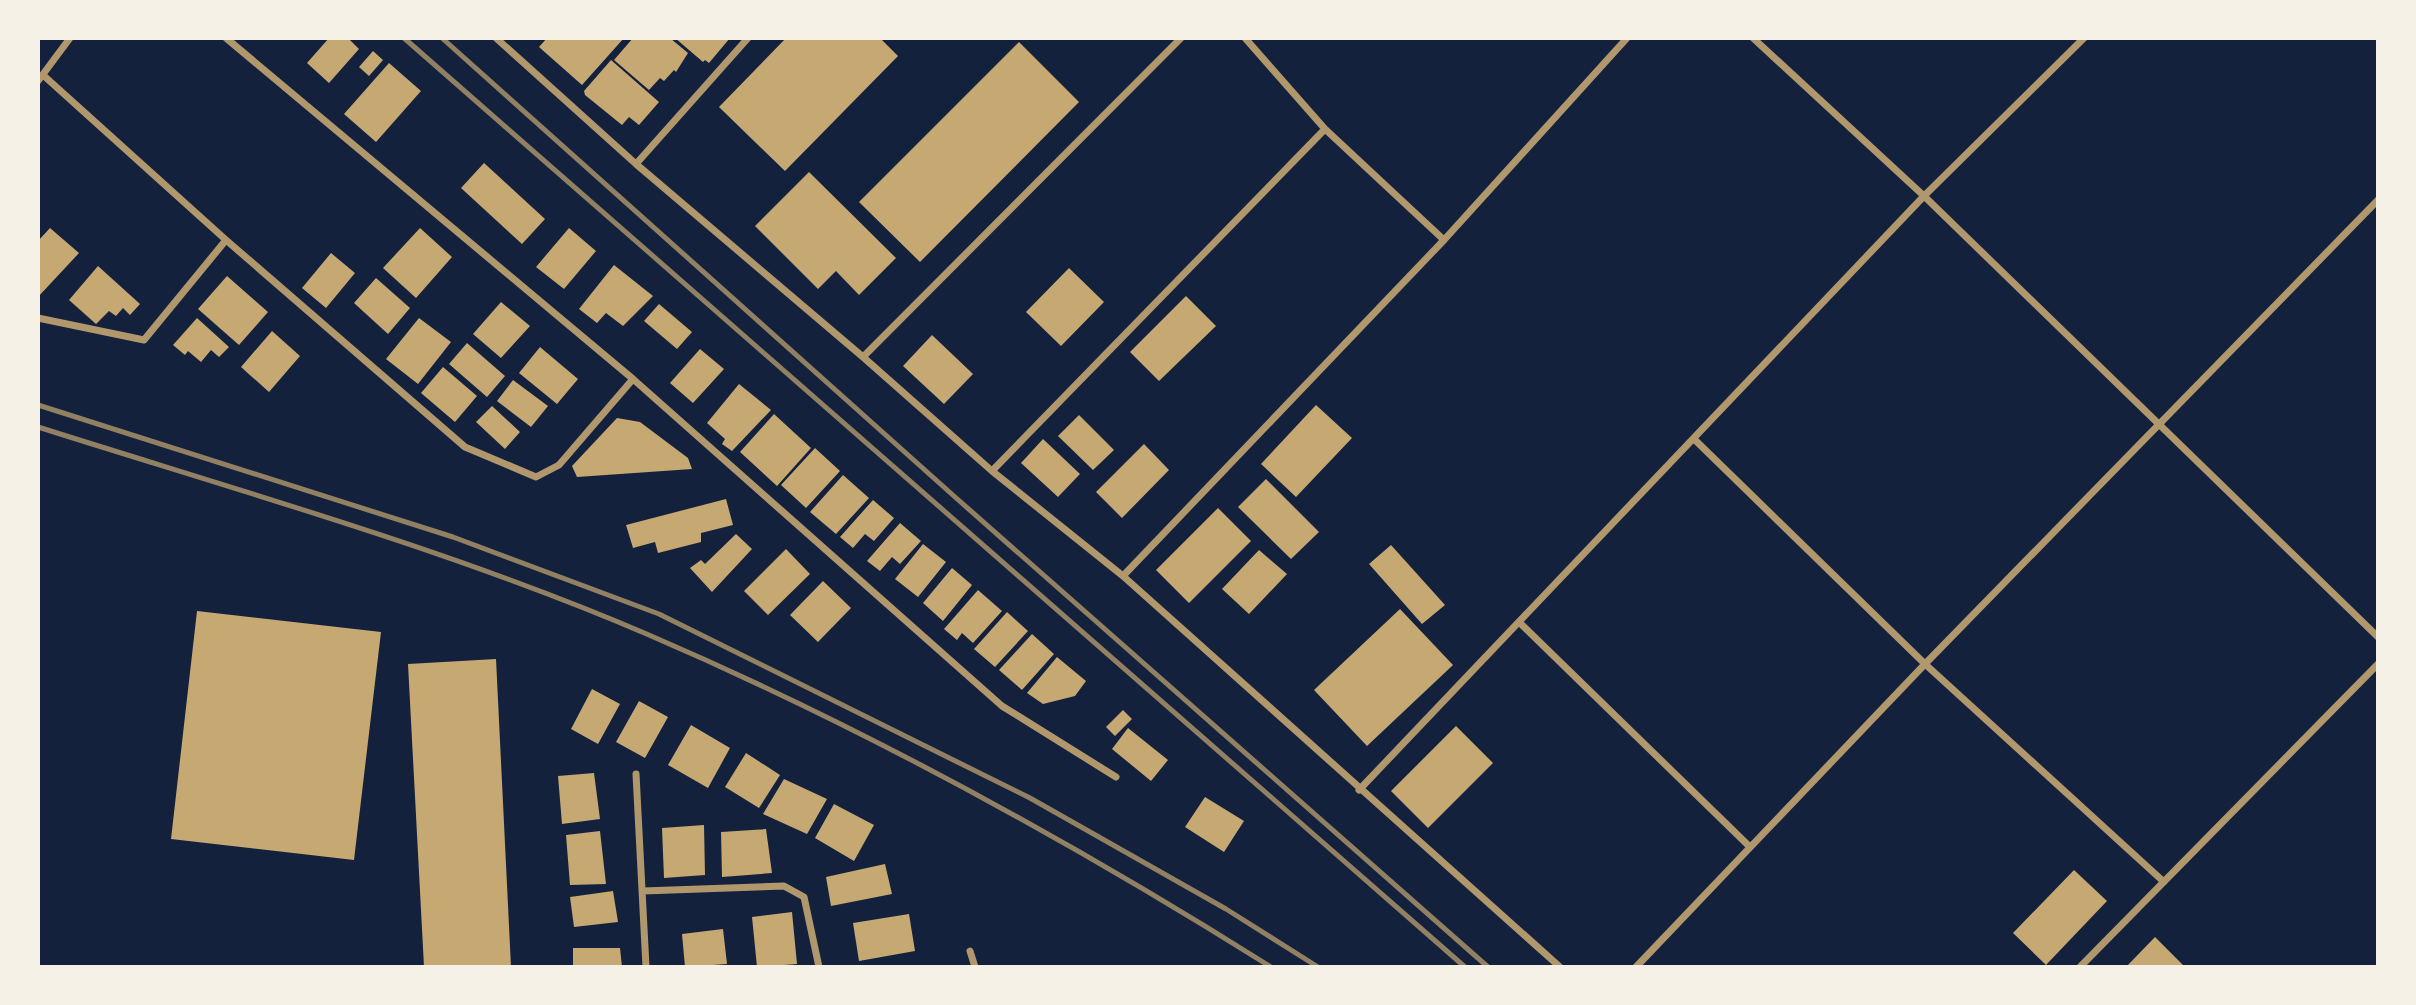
<svg xmlns="http://www.w3.org/2000/svg" width="2416" height="1005" font-family="Poppins,sans-serif">
  <style>
    .building { fill: #c6a872 }
    .lines { fill: none; stroke-linecap: round; stroke-linejoin: round }
    .minor { stroke: #b1986c; stroke-width: 7 }
    .rail { stroke: #918062; stroke-width: 5 }
  </style>
  <rect width="100%" height="100%" fill="#14213d"/>
  <path class="building" d="M 329,38 L 348,38 L 359,49 L 329,83 L 307,63 Z
    M 547,38 L 624,38 L 582,85 L 539,47 Z
    M 633,38 L 670,38 L 688,53 L 676,72 L 674,70 L 664,81 L 660,78 L 649,90 L 614,60 Z
    M 675,38 L 730,38 L 709,63 L 705,60 L 703,62 Z
    M 786,38 L 880,38 L 898,56 L 785,171 L 719,107 Z
    M 1019,42 L 1079,102 L 920,262 L 859,202 Z
    M 373,51 L 383,60 L 369,76 L 359,67 Z
    M 611,60 L 659,102 L 639,125 L 629,117 L 622,125 L 585,95 L 584,91 Z
    M 389,63 L 421,91 L 376,142 L 344,114 Z
    M 484,163 L 545,219 L 522,244 L 461,188 Z
    M 809,172 L 896,258 L 859,295 L 836,271 L 818,289 L 755,226 Z
    M 50,228 L 79,253 L 38,297 L 38,241 Z
    M 420,228 L 452,257 L 416,298 L 383,268 Z
    M 569,228 L 596,251 L 564,289 L 536,267 Z
    M 331,253 L 355,273 L 326,308 L 302,288 Z
    M 614,265 L 653,296 L 623,326 L 606,313 L 597,323 L 579,309 Z
    M 98,266 L 140,304 L 130,315 L 123,308 L 116,316 L 109,311 L 96,324 L 69,300 Z
    M 1069,268 L 1104,302 L 1061,346 L 1026,312 Z
    M 227,276 L 268,312 L 239,345 L 198,309 Z
    M 376,278 L 410,308 L 388,334 L 354,303 Z
    M 1186,296 L 1216,326 L 1159,381 L 1130,352 Z
    M 501,302 L 530,326 L 501,358 L 473,334 Z
    M 659,304 L 692,332 L 677,349 L 644,321 Z
    M 197,318 L 229,347 L 219,357 L 211,350 L 201,362 L 188,351 L 185,355 L 173,345 Z
    M 419,318 L 451,342 L 418,384 L 386,359 Z
    M 272,331 L 300,356 L 269,392 L 241,367 Z
    M 932,335 L 973,374 L 944,404 L 903,366 Z
    M 467,343 L 505,376 L 487,397 L 449,364 Z
    M 540,347 L 578,379 L 557,404 L 519,373 Z
    M 700,349 L 724,369 L 693,403 L 670,383 Z
    M 443,367 L 477,396 L 455,422 L 421,393 Z
    M 513,380 L 548,406 L 531,427 L 497,401 Z
    M 739,384 L 771,410 L 732,451 L 722,444 L 725,439 L 707,423 Z
    M 1316,405 L 1352,438 L 1296,497 L 1261,464 Z
    M 492,406 L 520,432 L 505,449 L 476,422 Z
    M 774,414 L 811,448 L 777,486 L 740,452 Z
    M 1079,415 L 1114,450 L 1093,470 L 1058,436 Z
    M 617,418 L 640,422 L 688,458 L 692,469 L 577,477 L 572,466 Z
    M 1043,439 L 1080,474 L 1058,497 L 1021,463 Z
    M 1144,444 L 1169,470 L 1122,518 L 1096,492 Z
    M 815,448 L 840,471 L 806,508 L 781,485 Z
    M 843,475 L 869,498 L 836,534 L 810,512 Z
    M 1266,479 L 1319,532 L 1291,559 L 1238,507 Z
    M 726,499 L 733,525 L 701,533 L 701,542 L 658,553 L 655,542 L 633,548 L 626,525 Z
    M 873,500 L 894,518 L 874,541 L 865,534 L 853,548 L 840,537 Z
    M 1218,508 L 1251,541 L 1189,603 L 1156,570 Z
    M 900,523 L 921,541 L 900,564 L 892,557 L 880,571 L 867,561 Z
    M 736,534 L 752,549 L 712,592 L 690,568 L 701,560 L 705,564 Z
    M 923,544 L 946,562 L 918,597 L 895,579 Z
    M 1391,545 L 1445,605 L 1422,624 L 1369,564 Z
    M 786,549 L 810,574 L 768,615 L 744,591 Z
    M 1259,550 L 1287,574 L 1249,614 L 1222,589 Z
    M 952,568 L 972,585 L 943,621 L 923,603 Z
    M 823,581 L 851,608 L 818,642 L 790,615 Z
    M 978,590 L 1002,611 L 973,643 L 962,633 L 957,640 L 944,629 Z
    M 1400,609 L 1453,665 L 1367,746 L 1314,690 Z
    M 197,611 L 381,632 L 354,860 L 171,839 Z
    M 1007,612 L 1028,631 L 995,667 L 974,649 Z
    M 1032,634 L 1054,654 L 1022,690 L 999,670 Z
    M 1057,657 L 1086,681 L 1075,696 L 1043,704 L 1027,693 Z
    M 496,659 L 511,967 L 424,967 L 408,664 Z
    M 592,689 L 620,704 L 598,744 L 571,729 Z
    M 639,701 L 668,717 L 645,758 L 616,742 Z
    M 1123,710 L 1132,719 L 1115,736 L 1106,727 Z
    M 691,725 L 730,748 L 708,788 L 668,765 Z
    M 1456,726 L 1493,763 L 1428,828 L 1391,791 Z
    M 1128,728 L 1168,760 L 1151,781 L 1112,749 Z
    M 746,753 L 780,775 L 759,808 L 725,787 Z
    M 594,773 L 600,819 L 562,824 L 558,776 Z
    M 784,779 L 827,799 L 807,834 L 763,814 Z
    M 1205,797 L 1244,821 L 1224,852 L 1185,827 Z
    M 834,804 L 874,825 L 854,861 L 815,838 Z
    M 704,825 L 705,875 L 664,878 L 662,828 Z
    M 766,829 L 772,873 L 722,877 L 721,832 Z
    M 600,831 L 606,884 L 570,885 L 566,835 Z
    M 885,864 L 892,894 L 831,906 L 826,877 Z
    M 2074,870 L 2107,901 L 2046,965 L 2013,933 Z
    M 613,891 L 618,922 L 574,927 L 570,897 Z
    M 792,912 L 797,964 L 757,967 L 752,917 Z
    M 909,914 L 915,951 L 859,961 L 853,923 Z
    M 723,929 L 727,964 L 685,967 L 682,934 Z
    M 2155,937 L 2185,967 L 2126,967 Z
    M 573,948 L 620,948 L 622,967 L 573,967 Z"/>
  <g class="lines">
    <path class="minor" d="M 226,38 L 633,379 L 1002,706 L 1116,777
      M 496,38 L 636,164 L 863,357 L 992,471 L 1123,576 L 1560,967
      M 1245,38 L 1325,129 L 1444,240
      M 1753,38 L 1924,196 L 2378,637
      M 43,75 L 226,240 L 465,447 L 536,477 L 559,465 L 633,379
      M 38,81 L 70,38
      M 636,164 L 748,38
      M 38,318 L 144,340 L 226,240
      M 863,357 L 1181,38
      M 1694,439 L 1925,664 L 2164,882
      M 992,471 L 1325,129
      M 1123,576 L 1444,240 L 1627,38
      M 1519,622 L 1750,847
      M 636,774 L 646,967
      M 1359,790 L 1924,196 L 2084,38
      M 643,891 L 784,886 L 804,897 L 819,967
      M 970,951 L 975,967
      M 1636,967 L 1925,664 L 2378,200
      M 2080,967 L 2378,664"/>
    <path class="rail" d="M 404,38 L 1465,967
      M 442,38 L 955,497 L 1488,967
      M 38,405 L 453,537 L 659,614 L 1030,798 L 1226,909 L 1318,967
      M 38,427 C 243,492 451,550 649,635 C 865,728 1072,842 1271,967"/>
  </g>
  <rect width="2416" height="1005" fill="none" stroke="#f6f1e7" stroke-width="80"/>
</svg>
